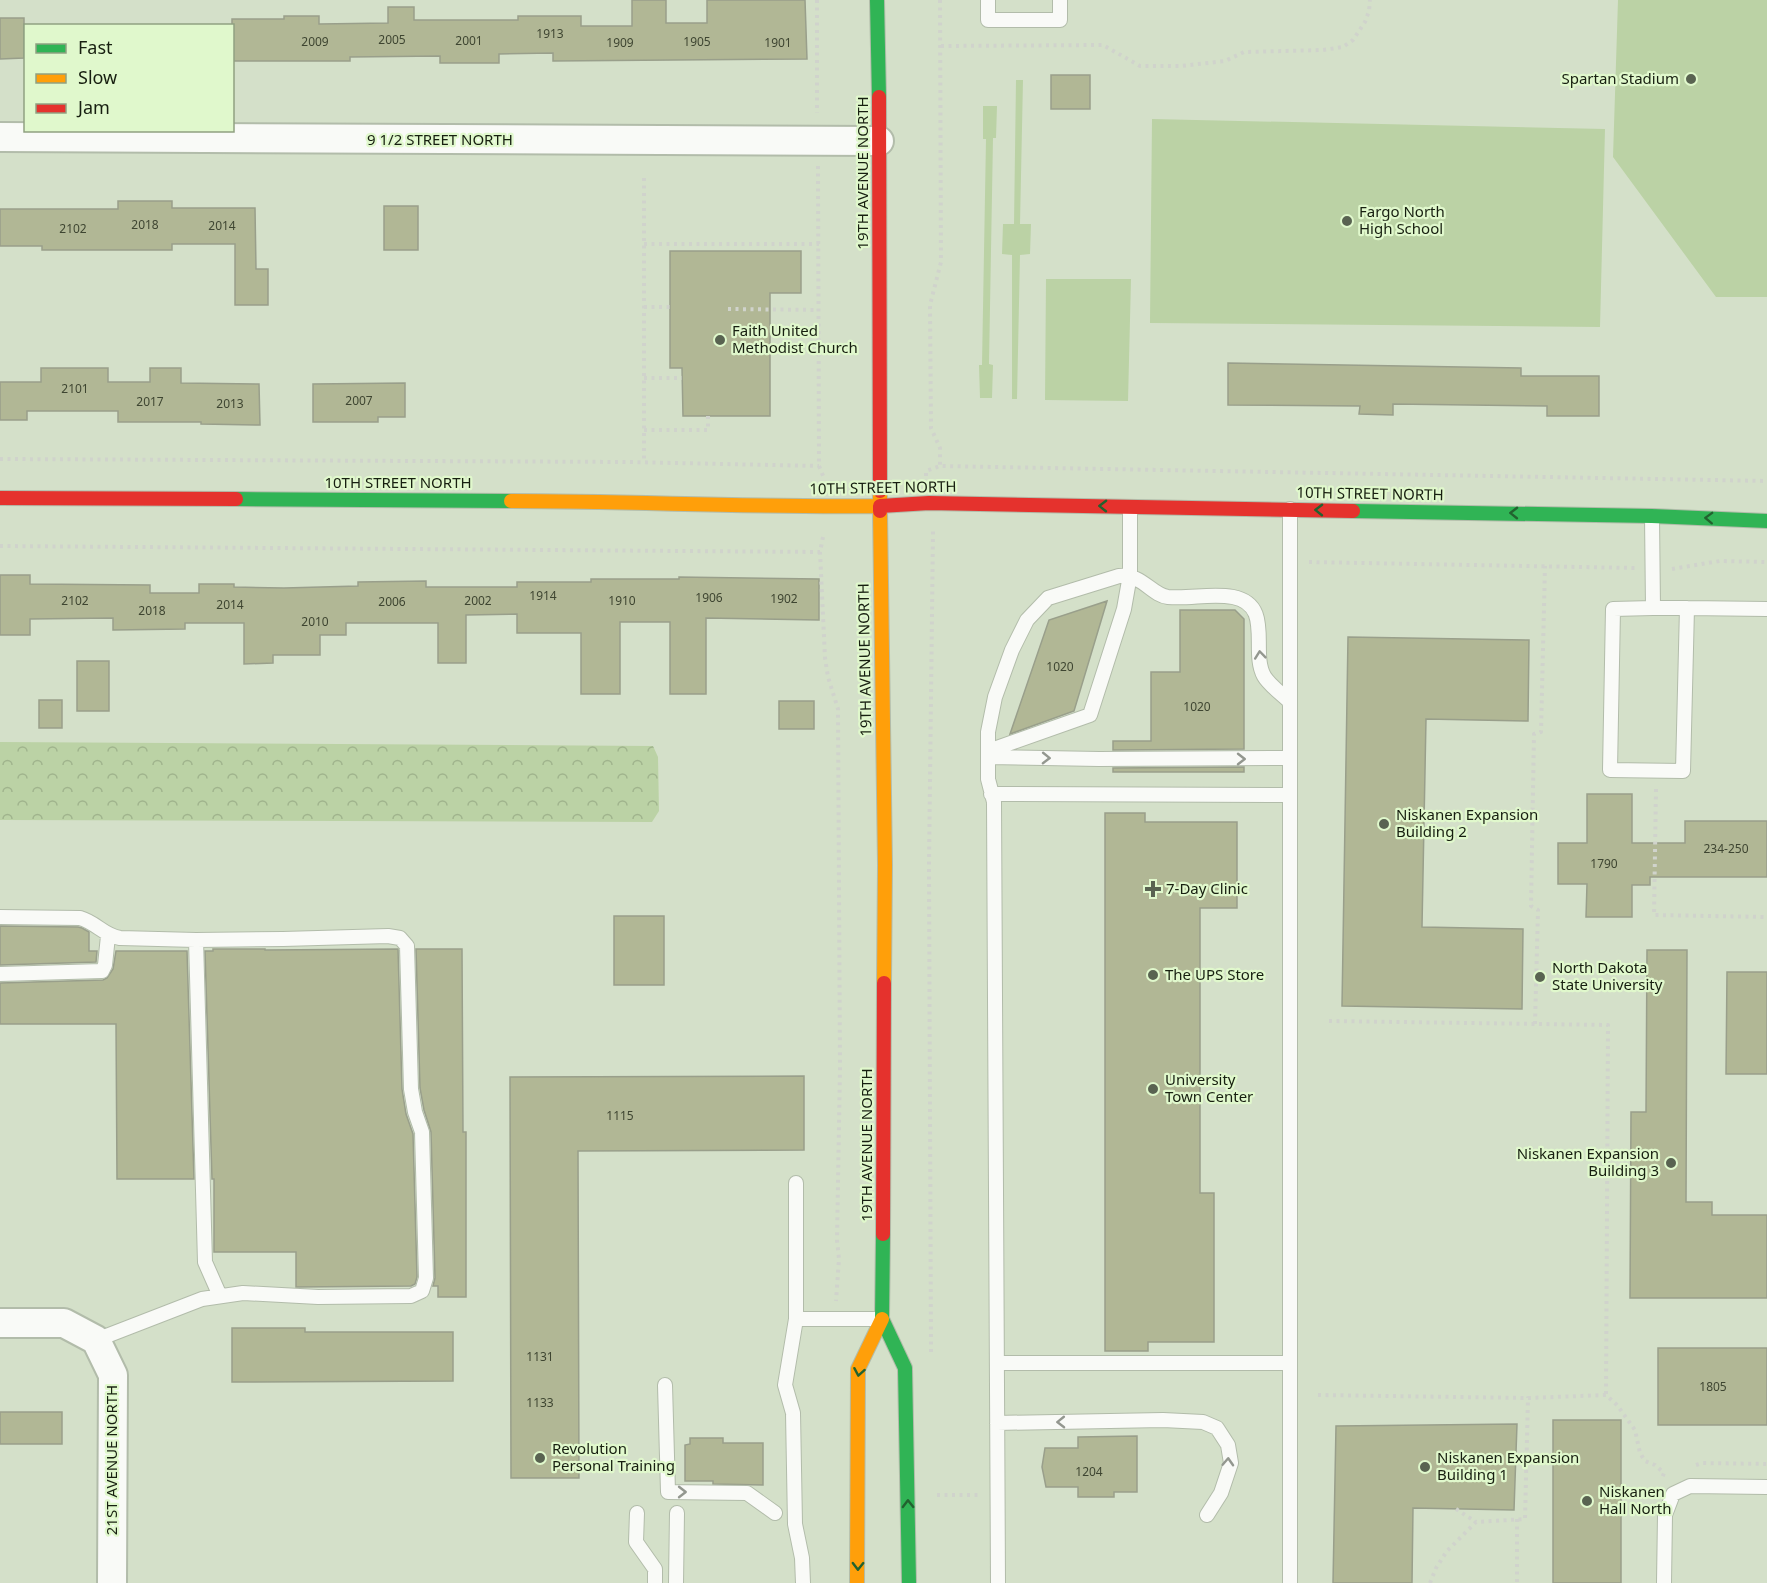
<svg xmlns="http://www.w3.org/2000/svg" width="1767" height="1583" font-family="'Noto Sans',sans-serif">
  <style>
    .grass { fill: #bbd2a5 }
    .forest { fill: url(#forest-crowns) }
    .building { fill: #b1b795; stroke: #999f8b; stroke-width: 1.5 }
    .lines { fill: none; stroke-linecap: round; stroke-linejoin: round }
    .lane-casing { stroke: #b2bcaa; stroke-width: 16 }
    .street-casing { stroke: #b2bcaa; stroke-width: 32 }
    .fast-casing { stroke: #b2bcaa; stroke-width: 16 }
    .slow-casing { stroke: #b2bcaa; stroke-width: 16 }
    .jam-casing { stroke: #b2bcaa; stroke-width: 16 }
    .path { stroke: #d0d3cc; stroke-width: 4; stroke-dasharray: 3 4.5; stroke-linecap: butt }
    .lane { stroke: #f9faf7; stroke-width: 14 }
    .street { stroke: #f9faf7; stroke-width: 28 }
    .fast { stroke: #30b455; stroke-width: 14 }
    .slow { stroke: #ff9f0a; stroke-width: 14 }
    .jam { stroke: #e5322d; stroke-width: 14 }
    .oneway { stroke: #22622f }
    .oneway2 { stroke: #93978f }
    .poi-dot { fill: #596351; stroke: #e0f8cc; stroke-width: 2 }
    .labels { text-anchor: middle; stroke-width: 4.5; stroke-linejoin: round; paint-order: stroke }
    .number-label { font-size: 12px; fill: #3e4531 }
    .poi-label { font-size: 15px; fill: #171f10; stroke: #e0f8cc; text-anchor: start }
    .street-label { font-size: 15px; fill: #171f10; stroke: #e0f8cc }
  </style>
  <defs>
    <pattern id="forest-crowns" width="20" height="18" patternUnits="userSpaceOnUse" patternTransform="scale(1.5)"><rect width="20" height="18" fill="#bbd2a5"/><path d="M2 6a3 3 0 1 1 6 0M12 15a3 3 0 1 1 6 0" fill="none" stroke="#a0b48d"/></pattern>
  </defs>
  <rect width="100%" height="100%" fill="#d4e0c9"/>
  <path class="grass" d="M 1618,0 L 1767,0 L 1767,297 L 1716,297 L 1613,157 Z
    M 1016,80 L 1023,80 L 1020,224 L 1031,224 L 1030,254 L 1020,255 L 1017,399 L 1012,399 L 1012,255 L 1002,254 L 1003,224 L 1014,224 Z
    M 983,106 L 997,106 L 996,138 L 993,138 L 989,364 L 993,365 L 992,398 L 980,398 L 979,365 L 982,365 L 986,139 L 983,139 Z
    M 1152,119 L 1605,129 L 1600,327 L 1150,323 Z
    M 1046,279 L 1131,279 L 1128,401 L 1045,400 Z"/>
  <path class="forest" d="M 0,742 L 653,746 L 658,757 L 659,811 L 652,822 L 0,820 Z"/>
  <path class="building" d="M 632,0 L 666,0 L 666,23 L 707,23 L 707,0 L 805,0 L 807,59 L 553,61 L 553,53 L 499,54 L 499,63 L 440,63 L 440,56 L 350,57 L 350,61 L 232,61 L 232,19 L 284,19 L 284,16 L 319,16 L 319,24 L 388,23 L 388,7 L 414,7 L 414,20 L 518,20 L 518,16 L 581,16 L 581,26 L 632,26 Z
    M 0,18 L 24,18 L 24,58 L 0,59 Z
    M 1051,75 L 1090,75 L 1090,109 L 1051,109 Z
    M 118,201 L 172,201 L 172,208 L 255,208 L 256,269 L 268,269 L 268,305 L 235,305 L 235,244 L 172,244 L 172,250 L 42,250 L 42,246 L 0,246 L 0,209 L 118,209 Z
    M 384,206 L 418,206 L 418,250 L 384,250 Z
    M 670,251 L 801,251 L 801,293 L 770,293 L 770,416 L 683,416 L 682,368 L 670,368 Z
    M 1228,363 L 1521,368 L 1521,376 L 1599,376 L 1599,416 L 1547,416 L 1547,406 L 1393,404 L 1393,415 L 1359,414 L 1360,406 L 1228,405 Z
    M 41,368 L 108,368 L 108,382 L 150,382 L 150,368 L 181,368 L 181,383 L 259,384 L 260,425 L 201,424 L 201,422 L 118,422 L 118,411 L 27,411 L 27,420 L 0,420 L 0,382 L 41,382 Z
    M 405,383 L 405,417 L 378,417 L 378,422 L 313,422 L 313,384 Z
    M 0,575 L 30,575 L 30,584 L 150,585 L 150,593 L 199,593 L 199,584 L 234,584 L 234,587 L 284,588 L 358,586 L 358,582 L 426,581 L 426,587 L 517,587 L 517,582 L 591,582 L 591,579 L 679,579 L 679,577 L 819,579 L 819,620 L 706,618 L 706,694 L 670,694 L 670,622 L 620,622 L 620,694 L 581,694 L 581,633 L 517,633 L 517,614 L 466,615 L 466,663 L 438,663 L 438,623 L 346,623 L 346,635 L 320,635 L 320,655 L 273,655 L 273,663 L 244,664 L 244,623 L 185,623 L 185,629 L 113,630 L 113,618 L 30,619 L 30,635 L 0,635 Z
    M 1107,601 L 1074,711 L 1010,734 L 1049,620 Z
    M 1180,610 L 1235,610 L 1244,619 L 1244,749 L 1113,750 L 1113,741 L 1151,741 L 1151,672 L 1180,672 Z
    M 1348,637 L 1529,640 L 1528,721 L 1426,719 L 1422,927 L 1523,929 L 1522,1009 L 1342,1006 Z
    M 77,661 L 109,661 L 109,711 L 77,711 Z
    M 39,700 L 62,700 L 62,728 L 39,728 Z
    M 779,701 L 814,701 L 814,729 L 779,729 Z
    M 1244,767 L 1244,772 L 1113,772 L 1113,768 Z
    M 1587,794 L 1632,794 L 1632,843 L 1685,843 L 1685,821 L 1767,821 L 1767,877 L 1650,877 L 1650,885 L 1632,885 L 1632,917 L 1586,917 L 1587,884 L 1558,884 L 1558,843 L 1587,843 Z
    M 1105,813 L 1145,813 L 1145,822 L 1237,822 L 1237,908 L 1200,908 L 1200,1193 L 1214,1193 L 1214,1342 L 1148,1342 L 1148,1351 L 1105,1351 Z
    M 614,916 L 664,916 L 664,985 L 614,985 Z
    M 0,926 L 78,927 L 82,928 L 89,932 L 89,951 L 97,951 L 96,962 L 0,965 Z
    M 213,949 L 265,949 L 265,950 L 398,949 L 402,1089 L 406,1114 L 413,1134 L 417,1277 L 415,1284 L 411,1286 L 296,1287 L 296,1252 L 214,1252 L 214,1179 L 212,1179 L 205,951 L 213,951 Z
    M 416,949 L 462,949 L 463,1132 L 466,1132 L 466,1297 L 438,1297 L 438,1286 L 433,1286 L 435,1278 L 431,1132 L 424,1110 L 420,1088 Z
    M 1647,950 L 1687,950 L 1686,1202 L 1712,1202 L 1712,1215 L 1767,1215 L 1767,1298 L 1630,1298 L 1631,1112 L 1646,1112 Z
    M 116,951 L 187,951 L 194,1179 L 117,1179 L 116,1024 L 0,1024 L 0,983 L 103,980 L 107,978 L 113,969 Z
    M 1727,972 L 1767,972 L 1767,1074 L 1726,1074 Z
    M 804,1076 L 804,1150 L 578,1151 L 579,1478 L 511,1478 L 510,1077 Z
    M 232,1328 L 305,1328 L 305,1332 L 453,1332 L 453,1381 L 232,1382 Z
    M 1658,1348 L 1767,1348 L 1767,1425 L 1658,1425 Z
    M 0,1412 L 62,1412 L 62,1444 L 0,1444 Z
    M 1553,1420 L 1621,1420 L 1621,1583 L 1553,1583 Z
    M 1517,1424 L 1514,1510 L 1413,1508 L 1412,1583 L 1333,1583 L 1336,1426 Z
    M 1137,1436 L 1137,1492 L 1114,1492 L 1114,1497 L 1078,1497 L 1078,1487 L 1046,1487 L 1042,1467 L 1045,1448 L 1078,1448 L 1078,1437 Z
    M 690,1438 L 723,1438 L 723,1443 L 763,1443 L 763,1485 L 713,1484 L 713,1481 L 685,1481 L 685,1445 L 690,1444 Z"/>
  <g class="lines">
    <g class="lane-casing">
      <path id="lane" d="M 988,0 L 988,20 L 1060,20 L 1060,0
        M 1290,509 L 1290,1583
        M 1652,516 L 1653,608 L 1613,609 L 1610,770 L 1683,771 L 1687,608 L 1653,608
        M 1687,608 L 1767,609
        M 988,751 L 1090,715 L 1124,609 L 1130,575 L 1130,507
        M 988,757 L 1099,759 L 1290,758
        M 991,794 L 1290,795
        M 0,917 L 80,918 C 97,923 103,935 120,938 L 196,940
        M 0,974 L 102,971 L 105,965 L 108,936
        M 796,1183 L 796,1319 L 785,1385 L 793,1413 L 795,1524 L 802,1558 L 803,1583
        M 796,1319 L 881,1319
        M 96,1340 L 202,1299 L 243,1293 L 318,1297 L 411,1296 L 422,1291 L 426,1278 L 422,1132 L 415,1112 L 411,1089 L 407,946 L 400,938 L 388,936 L 283,939 L 196,940 L 205,1262 L 220,1296
        M 997,1363 L 1290,1363
        M 665,1385 L 668,1492 L 747,1493 L 775,1513
        M 997,1423 L 1163,1420 L 1203,1422 L 1217,1428 L 1228,1445 L 1231,1463 L 1221,1493 L 1207,1515
        M 637,1513 L 636,1542 L 655,1569 L 655,1583
        M 676,1583 L 677,1513
        M 998,1583 L 994,802 L 988,779 L 988,732 L 995,697 L 1012,650 L 1027,620 L 1048,598 L 1119,576 C 1143,574 1151,595 1168,597 C 1190,599 1211,593 1233,597 C 1274,605 1250,651 1264,676 C 1269,685 1282,694 1290,702
        M 1664,1583 L 1665,1515 L 1673,1494 L 1690,1486 L 1767,1487"/>
    </g>
    <g class="street-casing">
      <path id="street" d="M 0,137 L 879,141
        M 0,1323 L 64,1323 L 96,1340 L 113,1375 L 112,1583"/>
    </g>
    <g class="fast-casing">
      <path id="fast" d="M 877,0 L 879,97
        M 236,499 L 511,501
        M 1353,511 L 1652,516 L 1767,521
        M 883,1234 L 882,1319 L 905,1368 L 909,1583"/>
    </g>
    <g class="slow-casing">
      <path id="slow" d="M 511,501 C 634,501 757,508 880,506 L 880,491
        M 880,511 L 885,865 L 884,983
        M 857,1583 L 858,1369 L 882,1319"/>
    </g>
    <g class="jam-casing">
      <path id="jam" d="M 879,97 L 880,491
        M 0,498 L 236,499
        M 880,511 L 880,506 L 929,503 L 1353,511
        M 883,1234 L 884,983"/>
    </g>
    <path class="path" d="M 817,0 L 817,113
      M 940,0 L 941,262 L 930,305 L 931,428 L 940,448 L 940,466
      M 941,46 L 1103,45 L 1140,66 L 1181,66 L 1225,61 L 1244,52 L 1323,50 L 1343,47 L 1353,40 L 1365,22 L 1369,11 L 1370,0
      M 818,166 L 819,466 L 824,478
      M 644,178 L 644,462
      M 644,244 L 819,244
      M 644,307 L 670,307
      M 728,309 L 818,310
      M 644,378 L 682,378
      M 644,430 L 708,430 L 708,416
      M 0,459 L 628,462 L 819,466
      M 926,476 L 926,471 L 940,466 L 1767,481
      M 823,537 L 820,552 L 825,658 L 828,677 L 838,709 L 840,1068 L 837,1240 L 839,1259 L 836,1301
      M 0,546 L 820,552
      M 1309,562 L 1635,568
      M 1672,569 L 1720,561 L 1767,562
      M 1656,789 L 1654,915 L 1767,917
      M 1329,1021 L 1608,1025 L 1606,1395
      M 1535,1024 L 1538,910 L 1531,906 L 1534,734 L 1541,732 L 1545,566
      M 931,1352 L 929,865 L 933,531
      M 1318,1395 L 1528,1398
      M 1696,1465 L 1702,1463 L 1767,1464
      M 937,1495 L 978,1495
      M 1456,1509 L 1476,1522
      M 1517,1519 L 1517,1583
      M 1430,1583 L 1436,1568 L 1447,1551 L 1476,1522 L 1525,1519 L 1528,1398 L 1606,1395 L 1617,1405 L 1635,1430 L 1640,1453 L 1645,1461 L 1655,1465 L 1664,1473 L 1662,1478"/>
    <use href="#lane" class="lane"/>
    <use href="#street" class="street"/>
    <use href="#fast" class="fast"/>
    <use href="#slow" class="slow"/>
    <use href="#jam" class="jam"/>
  </g>
  <defs><path id="oneway-chevron" d="M-2-3.5L2.5 0L-2 3.5" fill="none" stroke-width="1.6" stroke-linecap="round" stroke-linejoin="round" transform="scale(1.5)"/></defs>
  <g class="oneway">
    <use href="#oneway-chevron" transform="translate(1103 506) rotate(-179)"/>
    <use href="#oneway-chevron" transform="translate(1319 510) rotate(-179)"/>
    <use href="#oneway-chevron" transform="translate(1514 513) rotate(-179)"/>
    <use href="#oneway-chevron" transform="translate(1709 518) rotate(-178)"/>
    <use href="#oneway-chevron" transform="translate(859 1372) rotate(100)"/>
    <use href="#oneway-chevron" transform="translate(908 1504) rotate(-91)"/>
    <use href="#oneway-chevron" transform="translate(858 1566) rotate(91)"/>
  </g>
  <g class="oneway2">
    <use href="#oneway-chevron" transform="translate(1260 655) rotate(-96)"/>
    <use href="#oneway-chevron" transform="translate(1046 758) rotate(1)"/>
    <use href="#oneway-chevron" transform="translate(1241 759)"/>
    <use href="#oneway-chevron" transform="translate(1061 1422) rotate(179)"/>
    <use href="#oneway-chevron" transform="translate(1228 1462) rotate(-87)"/>
    <use href="#oneway-chevron" transform="translate(682 1492)"/>
  </g>
  <g class="poi-dot">
    <circle cx="1691" cy="79" r="6"/>
    <circle cx="1347" cy="221" r="6"/>
    <circle cx="720" cy="340" r="6"/>
    <circle cx="1384" cy="824" r="6"/>
    <path d="M1150 880h6v6h6v6h-6v6h-6v-6h-6v-6h6z"/>
    <circle cx="1153" cy="975" r="6"/>
    <circle cx="1540" cy="977" r="6"/>
    <circle cx="1153" cy="1089" r="6"/>
    <circle cx="1671" cy="1163" r="6"/>
    <circle cx="540" cy="1458" r="6"/>
    <circle cx="1425" cy="1467" r="6"/>
    <circle cx="1587" cy="1501" r="6"/>
  </g>
  <g class="labels">
    <g class="number-label">
      <text x="550" y="38">1913</text>
      <text x="392" y="44">2005</text>
      <text x="469" y="45">2001</text>
      <text x="315" y="46">2009</text>
      <text x="697" y="46">1905</text>
      <text x="620" y="47">1909</text>
      <text x="778" y="47">1901</text>
      <text x="145" y="229">2018</text>
      <text x="222" y="230">2014</text>
      <text x="73" y="233">2102</text>
      <text x="75" y="393">2101</text>
      <text x="359" y="405">2007</text>
      <text x="150" y="406">2017</text>
      <text x="230" y="408">2013</text>
      <text x="543" y="600">1914</text>
      <text x="709" y="602">1906</text>
      <text x="784" y="603">1902</text>
      <text x="75" y="605">2102</text>
      <text x="478" y="605">2002</text>
      <text x="622" y="605">1910</text>
      <text x="392" y="606">2006</text>
      <text x="230" y="609">2014</text>
      <text x="152" y="615">2018</text>
      <text x="315" y="626">2010</text>
      <text x="1060" y="671">1020</text>
      <text x="1197" y="711">1020</text>
      <text x="1726" y="853">234-250</text>
      <text x="1604" y="868">1790</text>
      <text x="620" y="1120">1115</text>
      <text x="540" y="1361">1131</text>
      <text x="1713" y="1391">1805</text>
      <text x="540" y="1407">1133</text>
      <text x="1089" y="1476">1204</text>
    </g>
    <g class="poi-label">
      <text x="1679" y="84" text-anchor="end">Spartan Stadium</text>
      <text x="1359" y="217">Fargo North<tspan x="1359" dy="17">High School</tspan></text>
      <text x="732" y="336">Faith United<tspan x="732" dy="17">Methodist Church</tspan></text>
      <text x="1396" y="820">Niskanen Expansion<tspan x="1396" dy="17">Building 2</tspan></text>
      <text x="1166" y="894">7-Day Clinic</text>
      <text x="1552" y="973">North Dakota<tspan x="1552" dy="17">State University</tspan></text>
      <text x="1165" y="980">The UPS Store</text>
      <text x="1165" y="1085">University<tspan x="1165" dy="17">Town Center</tspan></text>
      <text x="1659" y="1159" text-anchor="end">Niskanen Expansion<tspan x="1659" dy="17">Building 3</tspan></text>
      <text x="552" y="1454">Revolution<tspan x="552" dy="17">Personal Training</tspan></text>
      <text x="1437" y="1463">Niskanen Expansion<tspan x="1437" dy="17">Building 1</tspan></text>
      <text x="1599" y="1497">Niskanen<tspan x="1599" dy="17">Hall North</tspan></text>
    </g>
    <g class="street-label">
      <text x="440" y="145">9 1/2 STREET NORTH</text>
      <text transform="translate(863 173) rotate(-90)" y="5">19TH AVENUE NORTH</text>
      <text x="398" y="488">10TH STREET NORTH</text>
      <text transform="translate(883 488) rotate(-1)" y="5">10TH STREET NORTH</text>
      <text transform="translate(1370 494) rotate(1)" y="5">10TH STREET NORTH</text>
      <text transform="translate(865 660) rotate(-91)" y="5">19TH AVENUE NORTH</text>
      <text transform="translate(867 1145) rotate(-90)" y="5">19TH AVENUE NORTH</text>
      <text transform="translate(112 1460) rotate(-90)" y="5">21ST AVENUE NORTH</text>
    </g>
  </g>
  <rect x="24" y="24" width="210" height="108" fill="#e0f8cc" stroke="#90a181" stroke-width="1.5"/>
  <rect x="36" y="44" width="30" height="9" fill="#30b455" stroke="#90a181" stroke-width="1.5"/>
  <text x="78" y="54" font-size="18" fill="#171f10">Fast</text>
  <rect x="36" y="74" width="30" height="9" fill="#ff9f0a" stroke="#90a181" stroke-width="1.5"/>
  <text x="78" y="84" font-size="18" fill="#171f10">Slow</text>
  <rect x="36" y="104" width="30" height="9" fill="#e5322d" stroke="#90a181" stroke-width="1.5"/>
  <text x="78" y="114" font-size="18" fill="#171f10">Jam</text>
</svg>
